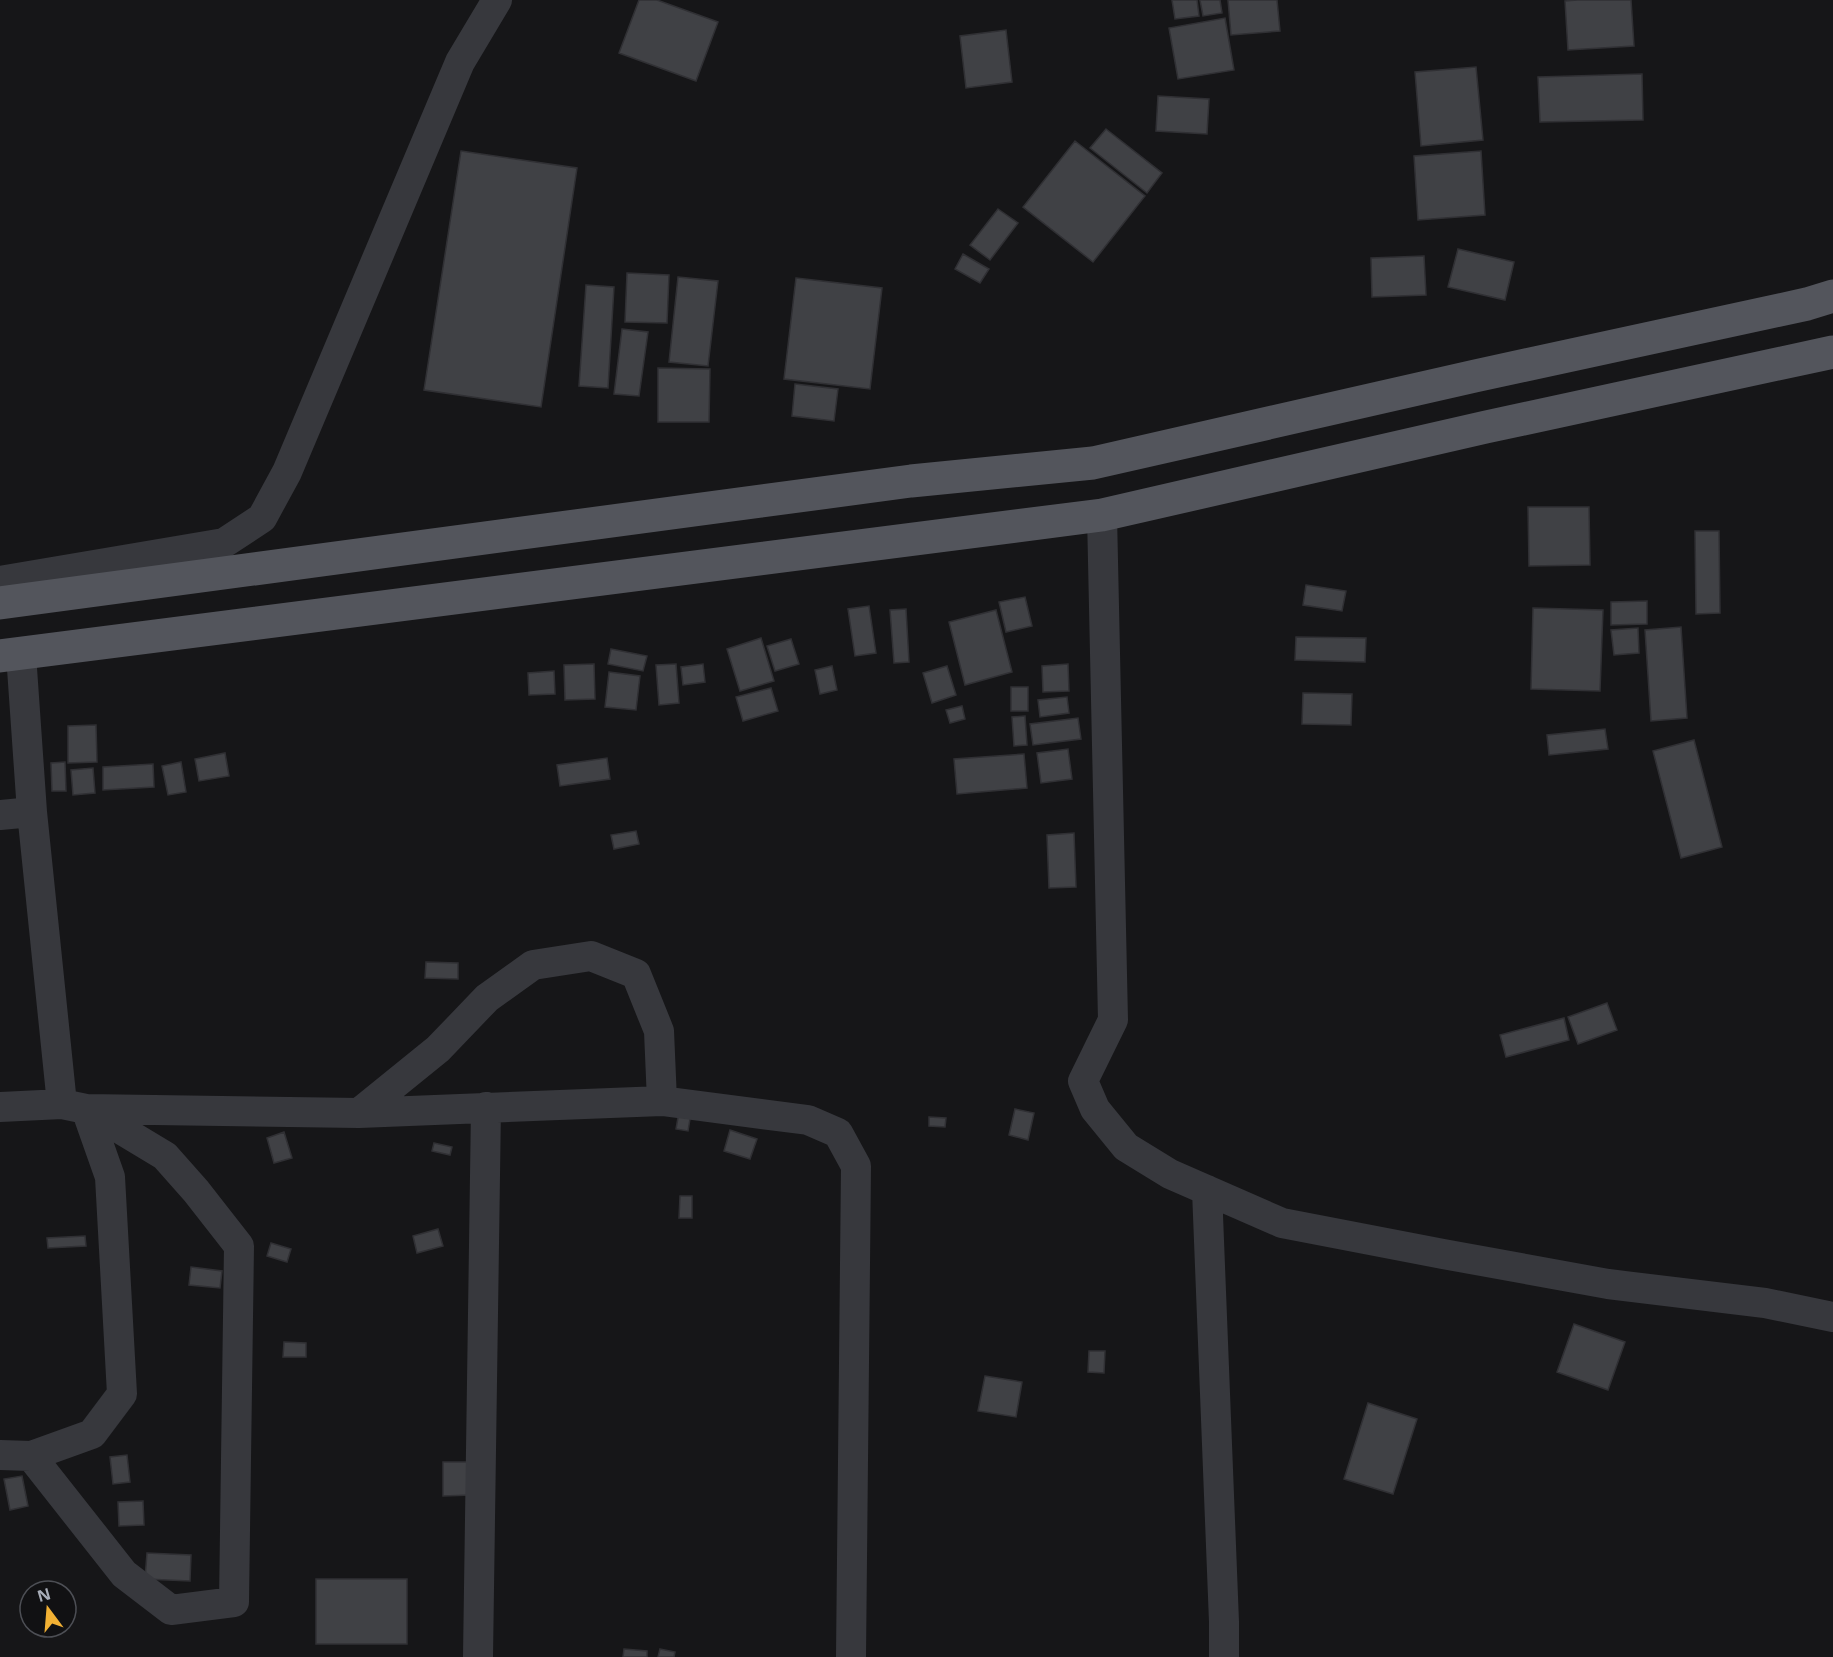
<svg xmlns="http://www.w3.org/2000/svg" width="1833" height="1657" font-family="'Noto Sans',sans-serif">
  <style>
    .building { fill: #404145; stroke: #303034; stroke-width: 1.5 }
    .lines { fill: none; stroke-linecap: round; stroke-linejoin: round }
    .minor { stroke: #37383d; stroke-width: 30 }
    .primary { stroke: #53555c; stroke-width: 33 }
  </style>
  <rect width="100%" height="100%" fill="#161618"/>
  <path class="building" d="M 639,0 L 657,0 L 718,22 L 696,81 L 619,53 Z
    M 1172,0 L 1197,0 L 1199,16 L 1175,19 Z
    M 1200,0 L 1220,0 L 1222,13 L 1203,16 Z
    M 1228,0 L 1277,0 L 1280,31 L 1231,35 Z
    M 1577,0 L 1631,0 L 1634,46 L 1568,50 L 1565,1 Z
    M 1225,18 L 1234,70 L 1178,79 L 1169,28 Z
    M 1006,30 L 1012,82 L 966,88 L 960,36 Z
    M 1476,67 L 1483,140 L 1421,146 L 1415,72 Z
    M 1642,74 L 1643,120 L 1540,122 L 1538,77 Z
    M 1158,96 L 1209,99 L 1207,134 L 1156,131 Z
    M 1106,129 L 1162,173 L 1147,193 L 1090,148 Z
    M 1075,141 L 1145,196 L 1093,262 L 1023,207 Z
    M 461,151 L 577,168 L 541,407 L 424,390 Z
    M 1481,151 L 1485,215 L 1418,220 L 1414,156 Z
    M 998,209 L 1018,223 L 990,260 L 970,245 Z
    M 1458,249 L 1514,262 L 1505,300 L 1448,287 Z
    M 963,254 L 989,269 L 980,283 L 955,269 Z
    M 1424,256 L 1426,295 L 1372,297 L 1371,258 Z
    M 627,273 L 669,275 L 667,323 L 625,322 Z
    M 678,277 L 718,281 L 708,366 L 669,362 Z
    M 796,278 L 882,288 L 870,389 L 784,379 Z
    M 586,285 L 614,287 L 608,388 L 579,386 Z
    M 622,329 L 648,332 L 639,396 L 614,394 Z
    M 658,368 L 710,369 L 709,422 L 658,422 Z
    M 795,384 L 838,389 L 834,421 L 792,416 Z
    M 1528,507 L 1589,507 L 1590,565 L 1529,566 Z
    M 1695,531 L 1719,531 L 1720,613 L 1696,614 Z
    M 1306,585 L 1346,591 L 1342,611 L 1303,605 Z
    M 1025,597 L 1032,626 L 1006,632 L 999,602 Z
    M 1647,601 L 1647,624 L 1611,625 L 1611,602 Z
    M 869,606 L 876,653 L 855,656 L 848,609 Z
    M 1533,608 L 1603,610 L 1600,691 L 1531,689 Z
    M 906,609 L 909,662 L 894,663 L 890,610 Z
    M 996,610 L 1012,672 L 965,685 L 949,622 Z
    M 1681,627 L 1687,718 L 1651,721 L 1645,630 Z
    M 1638,628 L 1639,653 L 1614,655 L 1611,630 Z
    M 1296,637 L 1366,638 L 1365,662 L 1295,660 Z
    M 761,638 L 774,681 L 740,691 L 727,649 Z
    M 791,639 L 799,664 L 775,671 L 767,646 Z
    M 611,649 L 647,656 L 643,671 L 608,664 Z
    M 594,664 L 595,699 L 565,700 L 564,665 Z
    M 676,664 L 679,703 L 659,705 L 656,665 Z
    M 703,664 L 705,682 L 683,685 L 681,667 Z
    M 1068,664 L 1069,691 L 1043,692 L 1042,666 Z
    M 832,666 L 837,690 L 820,694 L 815,670 Z
    M 947,666 L 956,695 L 932,703 L 923,673 Z
    M 554,671 L 555,694 L 529,695 L 528,673 Z
    M 609,672 L 640,676 L 636,710 L 605,707 Z
    M 1011,687 L 1028,687 L 1028,711 L 1011,711 Z
    M 771,688 L 778,711 L 743,721 L 736,697 Z
    M 1303,693 L 1352,694 L 1351,725 L 1302,724 Z
    M 1067,697 L 1069,713 L 1040,717 L 1038,700 Z
    M 962,706 L 965,719 L 950,723 L 946,710 Z
    M 1025,716 L 1027,745 L 1014,746 L 1012,717 Z
    M 1078,718 L 1081,739 L 1033,745 L 1030,724 Z
    M 96,725 L 97,762 L 68,763 L 68,726 Z
    M 1605,729 L 1608,749 L 1549,755 L 1547,735 Z
    M 1694,740 L 1722,847 L 1681,858 L 1653,751 Z
    M 1068,749 L 1072,779 L 1041,783 L 1037,753 Z
    M 225,753 L 229,776 L 199,781 L 195,759 Z
    M 1024,754 L 1027,788 L 957,794 L 954,759 Z
    M 607,758 L 610,779 L 560,786 L 557,765 Z
    M 65,762 L 66,791 L 52,791 L 51,763 Z
    M 181,762 L 186,792 L 168,795 L 162,766 Z
    M 153,764 L 154,787 L 103,790 L 103,767 Z
    M 93,768 L 95,793 L 73,795 L 71,770 Z
    M 636,831 L 639,844 L 614,849 L 611,835 Z
    M 1074,833 L 1076,887 L 1049,888 L 1047,835 Z
    M 426,962 L 458,963 L 458,979 L 425,978 Z
    M 1607,1003 L 1617,1030 L 1578,1044 L 1568,1017 Z
    M 1564,1018 L 1569,1040 L 1506,1057 L 1500,1035 Z
    M 1015,1109 L 1034,1113 L 1028,1140 L 1009,1135 Z
    M 679,1112 L 691,1113 L 688,1131 L 676,1129 Z
    M 929,1117 L 946,1118 L 945,1127 L 929,1126 Z
    M 730,1130 L 757,1139 L 750,1159 L 724,1151 Z
    M 284,1132 L 292,1158 L 274,1163 L 267,1138 Z
    M 434,1143 L 452,1147 L 450,1155 L 432,1151 Z
    M 680,1196 L 692,1196 L 692,1218 L 679,1218 Z
    M 438,1229 L 443,1246 L 417,1253 L 413,1236 Z
    M 85,1236 L 86,1246 L 48,1248 L 47,1238 Z
    M 271,1243 L 291,1249 L 287,1262 L 267,1256 Z
    M 191,1267 L 222,1271 L 220,1288 L 189,1285 Z
    M 1574,1324 L 1625,1342 L 1608,1390 L 1557,1372 Z
    M 284,1342 L 306,1343 L 306,1357 L 283,1357 Z
    M 1089,1351 L 1105,1351 L 1104,1373 L 1088,1372 Z
    M 985,1376 L 1022,1382 L 1016,1417 L 978,1411 Z
    M 1368,1403 L 1417,1419 L 1393,1494 L 1344,1479 Z
    M 127,1455 L 130,1482 L 113,1484 L 110,1457 Z
    M 443,1462 L 471,1462 L 472,1495 L 443,1496 Z
    M 22,1476 L 28,1506 L 10,1510 L 4,1479 Z
    M 143,1501 L 144,1525 L 119,1526 L 118,1502 Z
    M 147,1553 L 191,1555 L 190,1581 L 145,1579 Z
    M 316,1579 L 407,1579 L 407,1644 L 316,1644 Z
    M 624,1649 L 647,1651 L 647,1657 L 623,1657 Z
    M 660,1649 L 675,1652 L 674,1657 L 658,1657 Z"/>
  <g class="lines">
    <path class="minor" d="M 1102,515 L 1113,1020 L 1083,1081 L 1095,1109 L 1126,1147 L 1170,1174 L 1282,1223 L 1443,1254 L 1608,1284 L 1765,1303 L 1833,1317
      M 0,581 L 224,543 L 262,518 L 287,472 L 460,62 L 497,0
      M 21,654 L 32,812 L 62,1104
      M 0,815 L 32,812
      M 0,1107 L 62,1104 L 86,1109 L 359,1113 L 662,1101 L 808,1120 L 838,1133 L 856,1166 L 851,1657
      M 359,1113 L 438,1049 L 487,998 L 533,965 L 591,956 L 636,974 L 659,1031 L 662,1101
      M 1207,1190 L 1224,1622 L 1224,1657
      M 0,1455 L 31,1456 L 92,1434 L 122,1394 L 110,1177 L 86,1109
      M 31,1456 L 124,1574 L 171,1610 L 234,1602 L 239,1246 L 196,1191 L 165,1156 L 87,1109
      M 478,1657 L 486,1107"/>
    <path class="primary" d="M 0,603 L 911,481 L 1093,463 L 1475,376 L 1807,304 L 1833,296
      M 0,656 L 1102,515 L 1486,427 L 1833,352"/>
  </g>
  <g transform="translate(48 1609) rotate(344)"><circle r="28" fill="#111113" stroke="#4d4f55" stroke-width="1.5"/>
  <path d="M0-4.5L10 22L0 15L-10 22Z" fill="#f2b134"/>
  <text y="-9" font-size="16" font-weight="bold" text-anchor="middle" fill="#a8adb8">N</text>
  </g>
</svg>
